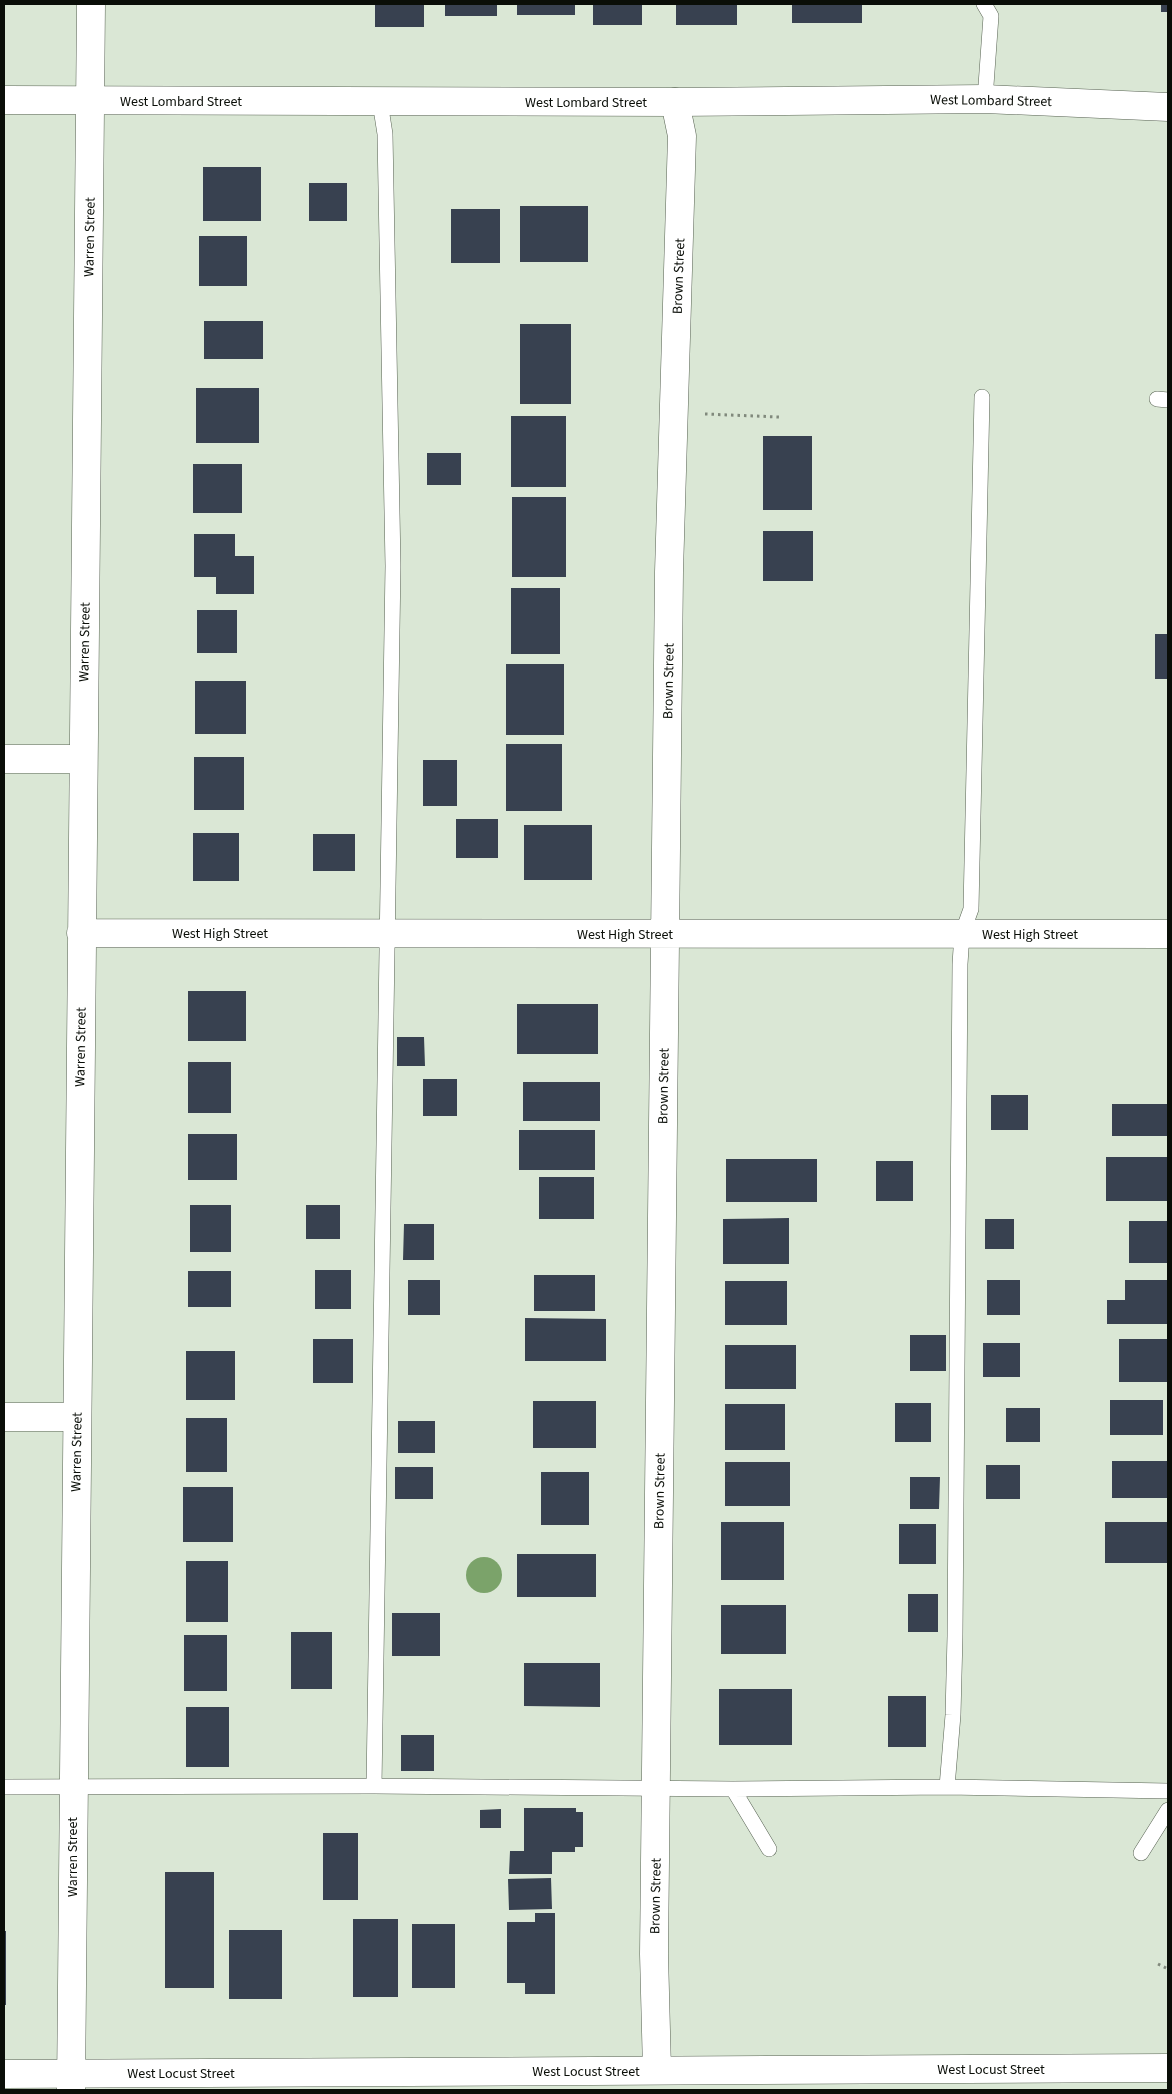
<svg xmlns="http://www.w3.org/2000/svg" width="1172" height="2094" font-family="'Source Sans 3',sans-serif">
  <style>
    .water { fill: #7ba36a }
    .building { fill: #384150 }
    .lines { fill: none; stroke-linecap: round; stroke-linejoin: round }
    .lane-casing { stroke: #576252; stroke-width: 16 }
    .street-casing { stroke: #576252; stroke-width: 29 }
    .secondary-casing { stroke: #576252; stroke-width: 29 }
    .path { stroke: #80897c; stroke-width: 3; stroke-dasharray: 2.5 4; stroke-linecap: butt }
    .lane { stroke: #fff; stroke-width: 15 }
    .street { stroke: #fff; stroke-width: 28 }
    .secondary { stroke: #fff; stroke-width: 28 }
    .labels { text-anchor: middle; stroke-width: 5; stroke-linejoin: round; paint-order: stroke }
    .street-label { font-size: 14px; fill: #0a0e08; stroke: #fff }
  </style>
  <rect width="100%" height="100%" fill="#dae7d5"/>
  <path class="water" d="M466 1575a18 18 0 1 1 36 0a18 18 0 1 1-36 0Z"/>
  <path class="building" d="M 375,4 L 424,4 L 424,27 L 375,27 Z
    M 445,4 L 497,4 L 497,16 L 445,16 Z
    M 517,4 L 575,4 L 575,15 L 517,15 Z
    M 593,4 L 642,4 L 642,25 L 593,25 Z
    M 676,4 L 737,4 L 737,25 L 676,25 Z
    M 792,4 L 862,4 L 862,23 L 792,23 Z
    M 1161,4 L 1168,4 L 1168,12 L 1161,12 Z
    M 203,167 L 261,167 L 261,221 L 203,221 Z
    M 309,183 L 347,183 L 347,221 L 309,221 Z
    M 520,206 L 588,206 L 588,262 L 520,262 Z
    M 451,209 L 500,209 L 500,263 L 451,263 Z
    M 199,236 L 247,236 L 247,286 L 199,286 Z
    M 204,321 L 263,321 L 263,359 L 204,359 Z
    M 520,324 L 571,324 L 571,404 L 520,404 Z
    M 196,388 L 259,388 L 259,443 L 196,443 Z
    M 511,416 L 566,416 L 566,487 L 511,487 Z
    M 763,436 L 812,436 L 812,510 L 763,510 Z
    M 427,453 L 461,453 L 461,485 L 427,485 Z
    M 193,464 L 242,464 L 242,513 L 193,513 Z
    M 512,497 L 566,497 L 566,577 L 512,577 Z
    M 763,531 L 813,531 L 813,581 L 763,581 Z
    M 194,534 L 235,534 L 235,556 L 254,556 L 254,594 L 216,594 L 216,577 L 194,577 Z
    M 511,588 L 560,588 L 560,654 L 511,654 Z
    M 197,610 L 237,610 L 237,653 L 197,653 Z
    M 1155,634 L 1168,634 L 1168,679 L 1155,679 Z
    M 506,664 L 564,664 L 564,735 L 506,735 Z
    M 195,681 L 246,681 L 246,734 L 195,734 Z
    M 506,744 L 562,744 L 562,811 L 506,811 Z
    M 194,757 L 244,757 L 244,810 L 194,810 Z
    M 423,760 L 457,760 L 457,806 L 423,806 Z
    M 456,819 L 498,819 L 498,858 L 456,858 Z
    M 524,825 L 592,825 L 592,880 L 524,880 Z
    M 193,833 L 239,833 L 239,881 L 193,881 Z
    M 313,834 L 355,834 L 355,871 L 313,871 Z
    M 188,991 L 246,991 L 246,1041 L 188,1041 Z
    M 517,1004 L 598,1004 L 598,1054 L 517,1054 Z
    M 397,1037 L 424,1037 L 425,1066 L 397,1066 Z
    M 188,1062 L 231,1062 L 231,1113 L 188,1113 Z
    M 423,1079 L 457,1079 L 457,1116 L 423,1116 Z
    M 523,1082 L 600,1082 L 600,1121 L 523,1121 Z
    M 991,1095 L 1028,1095 L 1028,1130 L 991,1130 Z
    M 1112,1104 L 1168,1104 L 1168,1136 L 1112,1136 Z
    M 519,1130 L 595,1130 L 595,1170 L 519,1170 Z
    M 188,1134 L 237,1134 L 237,1180 L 188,1180 Z
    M 1106,1157 L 1168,1157 L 1168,1201 L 1106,1201 Z
    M 726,1159 L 817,1159 L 817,1202 L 726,1202 Z
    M 876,1161 L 913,1161 L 913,1201 L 876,1201 Z
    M 539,1177 L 594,1177 L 594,1219 L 539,1219 Z
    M 190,1205 L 231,1205 L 231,1252 L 190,1252 Z
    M 306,1205 L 340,1205 L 340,1239 L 306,1239 Z
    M 789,1218 L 789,1264 L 723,1264 L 723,1219 Z
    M 985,1219 L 1014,1219 L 1014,1249 L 985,1249 Z
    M 1129,1221 L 1168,1221 L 1168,1263 L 1129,1263 Z
    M 404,1224 L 434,1224 L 434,1260 L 403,1260 Z
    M 315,1270 L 351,1270 L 351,1309 L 315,1309 Z
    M 188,1271 L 231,1271 L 231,1307 L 188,1307 Z
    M 534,1275 L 595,1275 L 595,1311 L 534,1311 Z
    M 408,1280 L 440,1280 L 440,1315 L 408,1315 Z
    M 987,1280 L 1020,1280 L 1020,1315 L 987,1315 Z
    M 1125,1280 L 1168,1280 L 1168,1324 L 1107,1324 L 1107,1300 L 1125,1300 Z
    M 725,1281 L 787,1281 L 787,1325 L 725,1325 Z
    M 525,1318 L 606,1319 L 606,1361 L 525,1361 Z
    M 910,1335 L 946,1335 L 946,1371 L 910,1371 Z
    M 313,1339 L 353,1339 L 353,1383 L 313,1383 Z
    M 1119,1339 L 1168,1339 L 1168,1382 L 1119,1382 Z
    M 983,1343 L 1020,1343 L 1020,1377 L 983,1377 Z
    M 725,1345 L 796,1345 L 796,1389 L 725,1389 Z
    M 186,1351 L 235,1351 L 235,1400 L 186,1400 Z
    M 1110,1400 L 1163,1400 L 1163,1435 L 1110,1435 Z
    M 533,1401 L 596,1401 L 596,1448 L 533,1448 Z
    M 895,1403 L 931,1403 L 931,1442 L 895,1442 Z
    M 725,1404 L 785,1404 L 785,1450 L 725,1450 Z
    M 1006,1408 L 1040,1408 L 1040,1442 L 1006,1442 Z
    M 186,1418 L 227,1418 L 227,1472 L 186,1472 Z
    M 398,1421 L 435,1421 L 435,1453 L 398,1453 Z
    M 1112,1461 L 1168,1461 L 1168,1498 L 1112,1498 Z
    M 725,1462 L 790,1462 L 790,1506 L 725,1506 Z
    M 986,1465 L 1020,1465 L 1020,1499 L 986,1499 Z
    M 395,1467 L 433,1467 L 433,1499 L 395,1499 Z
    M 541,1472 L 589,1472 L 589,1525 L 541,1525 Z
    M 910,1477 L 940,1477 L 939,1509 L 910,1509 Z
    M 183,1487 L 233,1487 L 233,1542 L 183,1542 Z
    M 721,1522 L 784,1522 L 784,1580 L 721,1580 Z
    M 1105,1522 L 1168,1522 L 1168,1563 L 1105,1563 Z
    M 899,1524 L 936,1524 L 936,1564 L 899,1564 Z
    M 517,1554 L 596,1554 L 596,1597 L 517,1597 Z
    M 186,1561 L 228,1561 L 228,1622 L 186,1622 Z
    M 908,1594 L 938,1594 L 938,1632 L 908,1632 Z
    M 721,1605 L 786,1605 L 786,1654 L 721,1654 Z
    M 392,1613 L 440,1613 L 440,1656 L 392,1656 Z
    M 291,1632 L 332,1632 L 332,1689 L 291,1689 Z
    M 184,1635 L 227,1635 L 227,1691 L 184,1691 Z
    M 524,1663 L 600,1663 L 600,1707 L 524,1706 Z
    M 719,1689 L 792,1689 L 792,1745 L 719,1745 Z
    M 888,1696 L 926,1696 L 926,1747 L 888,1747 Z
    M 186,1707 L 229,1707 L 229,1767 L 186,1767 Z
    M 401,1735 L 434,1735 L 434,1771 L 401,1771 Z
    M 524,1808 L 576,1808 L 576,1812 L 583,1812 L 583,1847 L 575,1847 L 575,1852 L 552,1852 L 552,1874 L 509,1874 L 510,1851 L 524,1851 Z
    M 501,1809 L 501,1828 L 480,1828 L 480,1810 Z
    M 323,1833 L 358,1833 L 358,1900 L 323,1900 Z
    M 165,1872 L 214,1872 L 214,1988 L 165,1988 Z
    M 551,1878 L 552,1909 L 509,1910 L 508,1879 Z
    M 535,1913 L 555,1913 L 555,1994 L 525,1994 L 525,1983 L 507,1983 L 507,1922 L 535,1922 Z
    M 353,1919 L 398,1919 L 398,1997 L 353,1997 Z
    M 412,1924 L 455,1924 L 455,1988 L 412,1988 Z
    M 229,1930 L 282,1930 L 282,1999 L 229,1999 Z
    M 4,1931 L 6,1931 L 6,2005 L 4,2005 Z"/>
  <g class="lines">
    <g class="lane-casing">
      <path id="lane" d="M 984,4 L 991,16 L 985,99
        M 1157,399 L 1168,400
        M 374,1786 L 393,566 L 385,134 L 380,102
        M 4,1787 L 374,1786 L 733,1789 L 947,1787 L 1168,1791
        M 947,1787 L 953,1715 L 955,1636 L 960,964 L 962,934 L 971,909 L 982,397
        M 733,1789 L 769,1849
        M 1141,1853 L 1168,1810"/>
    </g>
    <g class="street-casing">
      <path id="street" d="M 4,759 L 83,759
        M 81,933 L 1168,934
        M 4,1417 L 76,1417
        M 657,2070 L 654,1954 L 669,572 L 682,136 L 675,102
        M 71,2090 L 91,4"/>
    </g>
    <g class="secondary-casing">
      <path id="secondary" d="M 4,100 L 675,102 L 985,99 L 1168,107
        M 4,2074 L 1168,2068"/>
    </g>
    <path class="path" d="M 705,414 L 779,417
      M 1158,1964 L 1168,1969"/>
    <use href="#lane" class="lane"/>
    <use href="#street" class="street"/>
    <use href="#secondary" class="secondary"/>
  </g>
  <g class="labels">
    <g class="street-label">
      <text transform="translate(991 100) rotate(1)" y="5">West Lombard Street</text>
      <text x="181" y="106">West Lombard Street</text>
      <text x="586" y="107">West Lombard Street</text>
      <text transform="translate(89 237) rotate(-89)" y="5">Warren Street</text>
      <text transform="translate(678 276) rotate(-88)" y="5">Brown Street</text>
      <text transform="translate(84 642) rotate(-89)" y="5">Warren Street</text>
      <text transform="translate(668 681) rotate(-89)" y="5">Brown Street</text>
      <text x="220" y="938">West High Street</text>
      <text x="625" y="939">West High Street</text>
      <text x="1030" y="939">West High Street</text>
      <text transform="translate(80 1047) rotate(-89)" y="5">Warren Street</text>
      <text transform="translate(663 1086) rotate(-89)" y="5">Brown Street</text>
      <text transform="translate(76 1452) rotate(-89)" y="5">Warren Street</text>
      <text transform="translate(659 1491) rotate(-89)" y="5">Brown Street</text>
      <text transform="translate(72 1857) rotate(-90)" y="5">Warren Street</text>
      <text transform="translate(655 1896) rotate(-89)" y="5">Brown Street</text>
      <text x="991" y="2074">West Locust Street</text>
      <text x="586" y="2076">West Locust Street</text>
      <text x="181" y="2078">West Locust Street</text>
    </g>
  </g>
  <rect width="1172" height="2094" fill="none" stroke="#0a0e08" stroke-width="10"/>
</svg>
